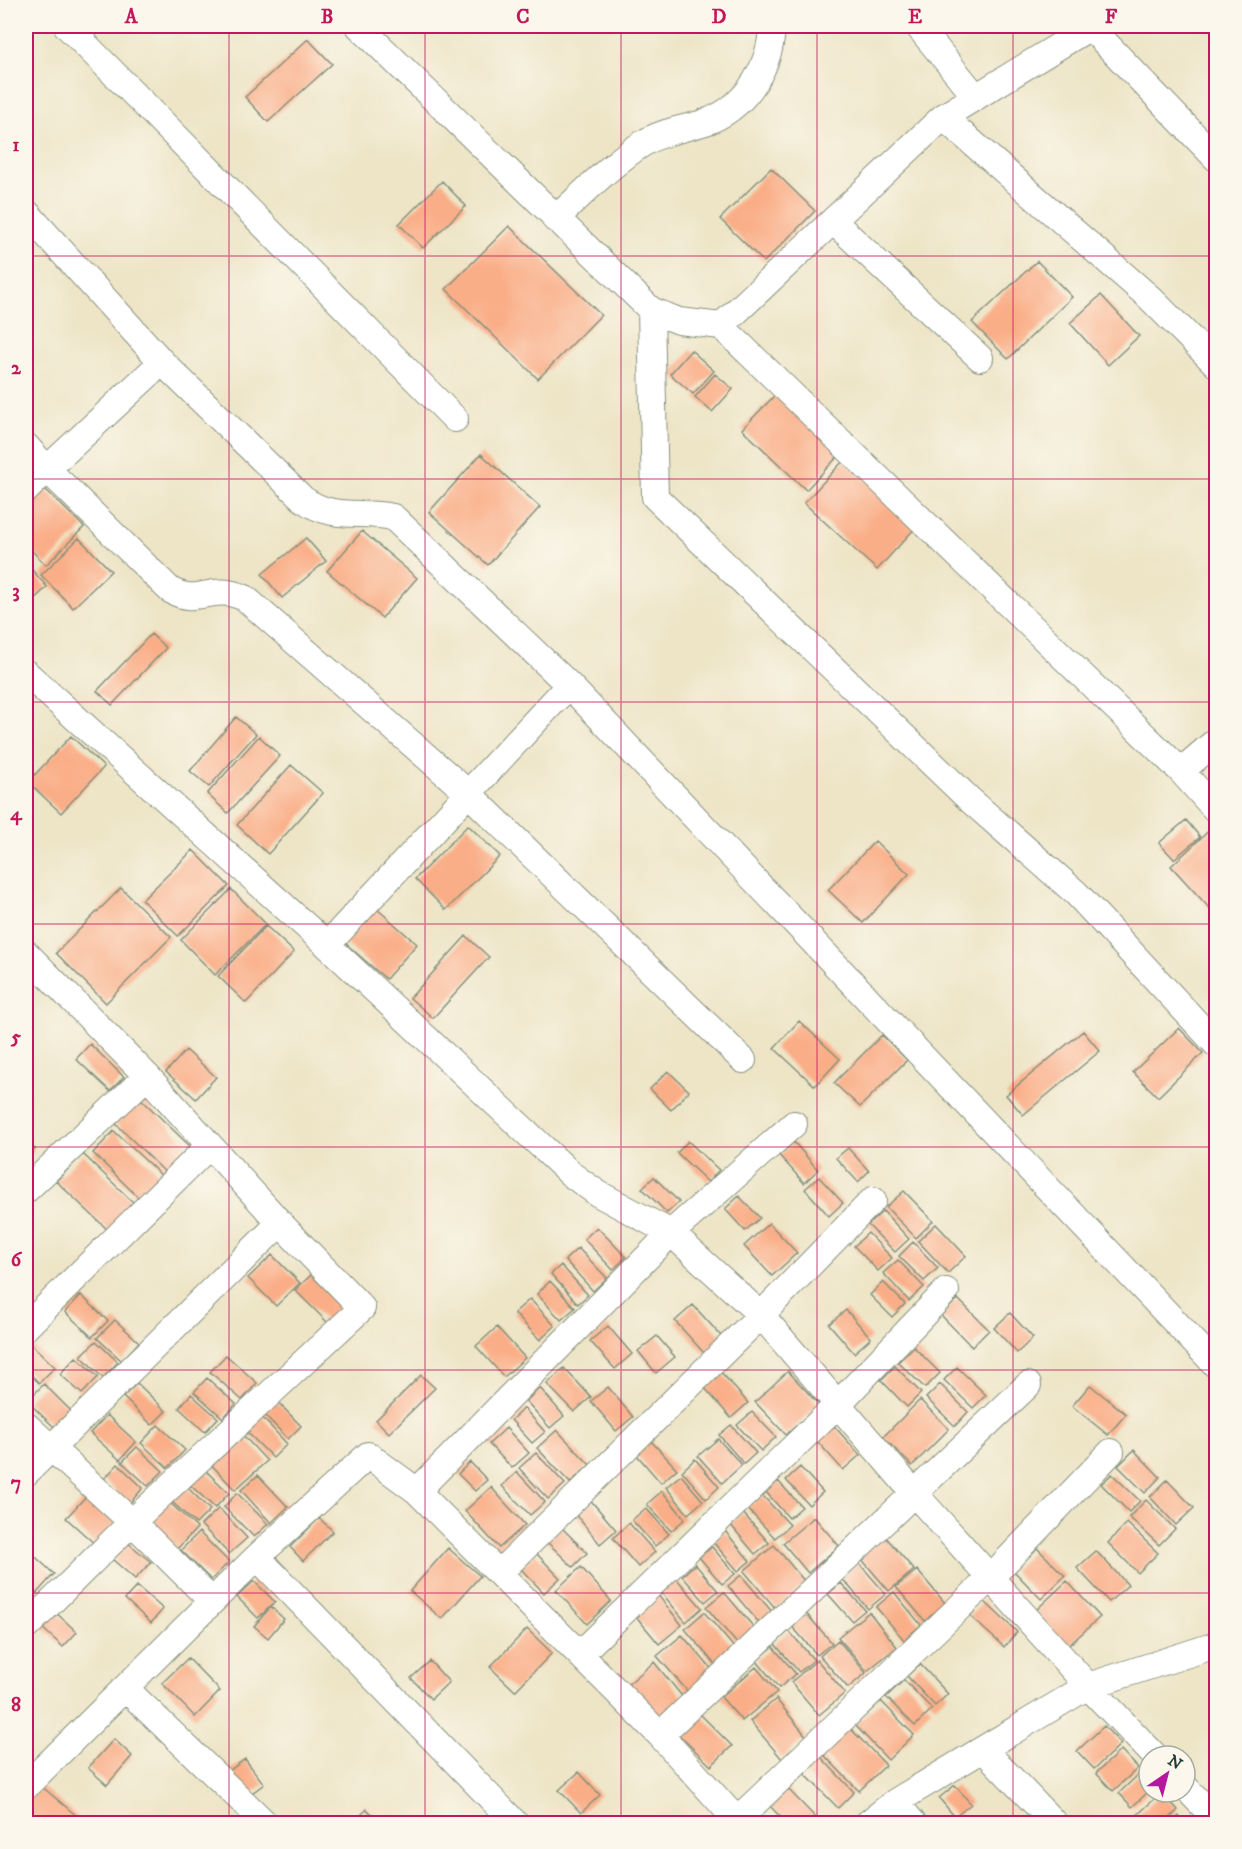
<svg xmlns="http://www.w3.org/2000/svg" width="1242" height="1849" font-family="'IM FELL DW Pica',serif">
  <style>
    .building { fill: #faae87 }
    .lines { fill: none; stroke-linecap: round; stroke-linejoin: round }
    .street-casing { stroke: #86917e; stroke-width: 28 }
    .street { stroke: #fff; stroke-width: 26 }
    .grid { fill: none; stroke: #c2185b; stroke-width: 1.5; stroke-opacity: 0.55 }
    .neatline { fill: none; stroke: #c2185b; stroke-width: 2 }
    .grid-label { font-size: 20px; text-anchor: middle; font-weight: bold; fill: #c2185b }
  </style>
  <rect width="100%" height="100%" fill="#fbf7ec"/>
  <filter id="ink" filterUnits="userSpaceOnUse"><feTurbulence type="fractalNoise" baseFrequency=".0167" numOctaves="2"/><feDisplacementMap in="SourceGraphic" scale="12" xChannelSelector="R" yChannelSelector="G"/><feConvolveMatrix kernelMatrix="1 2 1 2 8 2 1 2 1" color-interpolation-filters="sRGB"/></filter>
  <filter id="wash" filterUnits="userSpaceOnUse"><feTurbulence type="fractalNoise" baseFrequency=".008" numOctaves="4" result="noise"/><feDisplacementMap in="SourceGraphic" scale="24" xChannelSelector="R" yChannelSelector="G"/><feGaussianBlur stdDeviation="1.35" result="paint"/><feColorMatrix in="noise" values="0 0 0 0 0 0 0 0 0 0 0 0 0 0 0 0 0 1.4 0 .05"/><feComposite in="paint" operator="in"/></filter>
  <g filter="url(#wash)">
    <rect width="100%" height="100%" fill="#eee5c7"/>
    <g id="blocks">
      <path class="building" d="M 308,39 L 332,64 L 268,122 L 245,97 Z
        M 771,168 L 815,211 L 764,262 L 720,219 Z
        M 442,181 L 466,206 L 423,248 L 399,224 Z
        M 509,226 L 601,315 L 538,379 L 446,289 Z
        M 1037,261 L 1072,297 L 1008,359 L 972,322 Z
        M 1101,295 L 1139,336 L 1108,365 L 1070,323 Z
        M 691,350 L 714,371 L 693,394 L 670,374 Z
        M 715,374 L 733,389 L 712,412 L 695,397 Z
        M 780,390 L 844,450 L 806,490 L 742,429 Z
        M 481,454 L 540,507 L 488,565 L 429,512 Z
        M 844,460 L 916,527 L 877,570 L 804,503 Z
        M 45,489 L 84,527 L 46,565 L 26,545 L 26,508 Z
        M 362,531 L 417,578 L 382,618 L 327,571 Z
        M 79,538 L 111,571 L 73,608 L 41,575 Z
        M 306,538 L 326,561 L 282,598 L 262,574 Z
        M 26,563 L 47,587 L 26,607 Z
        M 151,634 L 166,648 L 112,705 L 97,691 Z
        M 236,717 L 256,734 L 209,787 L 190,771 Z
        M 71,736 L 104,767 L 61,813 L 28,782 Z
        M 259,736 L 280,756 L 228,813 L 207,794 Z
        M 291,765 L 323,793 L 268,854 L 237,825 Z
        M 1186,820 L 1200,837 L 1174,859 L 1159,843 Z
        M 1216,824 L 1216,905 L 1211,910 L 1171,866 Z
        M 468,825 L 500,856 L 446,910 L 415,879 Z
        M 875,841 L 909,874 L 863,923 L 828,890 Z
        M 193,850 L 229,886 L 178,936 L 142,900 Z
        M 121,888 L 171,937 L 106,1003 L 56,953 Z
        M 231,889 L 266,924 L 215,975 L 181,940 Z
        M 376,908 L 417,944 L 386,979 L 345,943 Z
        M 266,926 L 294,952 L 246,1003 L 218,976 Z
        M 466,936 L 489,957 L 433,1018 L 410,998 Z
        M 799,1021 L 840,1059 L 815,1086 L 774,1048 Z
        M 1179,1028 L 1203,1053 L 1158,1097 L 1133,1072 Z
        M 1083,1031 L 1100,1051 L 1023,1115 L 1006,1095 Z
        M 882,1035 L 907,1060 L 860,1107 L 834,1083 Z
        M 90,1044 L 124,1077 L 110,1091 L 76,1059 Z
        M 186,1050 L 216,1077 L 196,1099 L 166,1072 Z
        M 668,1071 L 689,1091 L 671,1110 L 650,1089 Z
        M 140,1098 L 194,1150 L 169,1176 L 116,1124 Z
        M 114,1131 L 162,1176 L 140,1199 L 93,1153 Z
        M 26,1141 L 35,1149 L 26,1159 Z
        M 688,1141 L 719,1170 L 708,1182 L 677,1153 Z
        M 794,1142 L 818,1170 L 804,1183 L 779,1155 Z
        M 848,1148 L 869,1171 L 858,1182 L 836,1158 Z
        M 83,1154 L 136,1205 L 110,1232 L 56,1181 Z
        M 654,1177 L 679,1202 L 667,1213 L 642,1188 Z
        M 819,1177 L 843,1203 L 829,1216 L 805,1189 Z
        M 904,1191 L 933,1221 L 916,1238 L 886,1207 Z
        M 739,1196 L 760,1218 L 745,1231 L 725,1209 Z
        M 883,1211 L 909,1239 L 895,1252 L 868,1225 Z
        M 769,1223 L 797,1253 L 772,1276 L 744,1246 Z
        M 936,1224 L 966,1256 L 948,1273 L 918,1241 Z
        M 597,1227 L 626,1257 L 613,1270 L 584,1239 Z
        M 868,1233 L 892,1258 L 878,1271 L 854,1246 Z
        M 913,1242 L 938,1268 L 924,1281 L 899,1256 Z
        M 578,1248 L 607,1278 L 593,1291 L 565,1260 Z
        M 272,1255 L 300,1283 L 276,1306 L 248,1278 Z
        M 898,1260 L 924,1287 L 909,1301 L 883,1273 Z
        M 561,1265 L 588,1295 L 578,1304 L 551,1274 Z
        M 311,1275 L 345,1308 L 329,1324 L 295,1290 Z
        M 550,1281 L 575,1308 L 561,1320 L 537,1294 Z
        M 883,1282 L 905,1304 L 892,1317 L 870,1295 Z
        M 81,1295 L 108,1321 L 92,1337 L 65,1312 Z
        M 26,1297 L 37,1309 L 26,1321 Z
        M 530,1299 L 555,1326 L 540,1340 L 514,1313 Z
        M 958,1299 L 989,1330 L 972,1347 L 941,1315 Z
        M 693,1305 L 722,1337 L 704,1353 L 675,1321 Z
        M 846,1310 L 871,1338 L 854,1353 L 829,1324 Z
        M 1010,1313 L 1033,1338 L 1017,1353 L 994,1328 Z
        M 115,1320 L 139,1342 L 122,1361 L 97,1338 Z
        M 608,1326 L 632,1354 L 615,1369 L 590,1341 Z
        M 497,1327 L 525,1358 L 504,1377 L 476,1346 Z
        M 657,1336 L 675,1357 L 656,1373 L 638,1351 Z
        M 27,1340 L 55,1367 L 39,1383 L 26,1370 Z
        M 96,1341 L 118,1362 L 103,1378 L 81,1356 Z
        M 914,1347 L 940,1373 L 925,1388 L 898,1362 Z
        M 226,1355 L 257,1383 L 242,1400 L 210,1372 Z
        M 76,1357 L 98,1377 L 82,1394 L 60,1374 Z
        M 895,1366 L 921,1393 L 907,1407 L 881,1380 Z
        M 957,1367 L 986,1395 L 973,1408 L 944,1380 Z
        M 564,1368 L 591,1397 L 574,1412 L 547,1384 Z
        M 720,1371 L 748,1403 L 731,1418 L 703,1386 Z
        M 788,1371 L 819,1405 L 786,1435 L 755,1402 Z
        M 421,1375 L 435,1388 L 389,1433 L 376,1420 Z
        M 207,1378 L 236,1404 L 223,1418 L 194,1392 Z
        M 137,1383 L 166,1411 L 152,1425 L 123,1397 Z
        M 44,1384 L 71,1411 L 54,1427 L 27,1401 Z
        M 940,1384 L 968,1412 L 955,1426 L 926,1398 Z
        M 1090,1385 L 1126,1414 L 1108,1435 L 1072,1406 Z
        M 608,1387 L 633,1417 L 616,1431 L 591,1401 Z
        M 540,1388 L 564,1416 L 550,1428 L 526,1401 Z
        M 191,1394 L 218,1418 L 205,1432 L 179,1408 Z
        M 276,1400 L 301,1426 L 288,1439 L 263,1413 Z
        M 920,1400 L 949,1429 L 912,1466 L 883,1437 Z
        M 524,1408 L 545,1432 L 532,1443 L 511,1420 Z
        M 752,1412 L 776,1437 L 761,1451 L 737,1425 Z
        M 259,1414 L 287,1444 L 273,1458 L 244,1429 Z
        M 107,1415 L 136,1442 L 120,1460 L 90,1433 Z
        M 158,1425 L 185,1450 L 168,1468 L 141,1443 Z
        M 731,1425 L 756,1453 L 744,1464 L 719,1435 Z
        M 834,1426 L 860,1455 L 843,1470 L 817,1441 Z
        M 506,1428 L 529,1453 L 512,1468 L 489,1444 Z
        M 557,1430 L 590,1465 L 570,1483 L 537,1448 Z
        M 240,1432 L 267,1461 L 235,1490 L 208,1461 Z
        M 718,1439 L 742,1465 L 722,1483 L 698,1456 Z
        M 651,1441 L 677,1469 L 661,1483 L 636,1454 Z
        M 137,1447 L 163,1471 L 148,1486 L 122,1462 Z
        M 1134,1450 L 1160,1477 L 1145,1493 L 1118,1466 Z
        M 536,1453 L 565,1484 L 548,1499 L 519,1468 Z
        M 695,1459 L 719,1487 L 706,1499 L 682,1471 Z
        M 470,1462 L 487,1480 L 475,1491 L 458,1474 Z
        M 118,1464 L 143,1488 L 129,1504 L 104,1479 Z
        M 800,1467 L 823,1492 L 809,1505 L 786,1480 Z
        M 203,1468 L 229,1493 L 215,1508 L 188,1483 Z
        M 517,1472 L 545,1502 L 530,1515 L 502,1486 Z
        M 1112,1474 L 1140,1501 L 1129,1512 L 1101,1484 Z
        M 258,1475 L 288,1507 L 271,1523 L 241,1490 Z
        M 681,1475 L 703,1501 L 688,1514 L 666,1487 Z
        M 1167,1480 L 1194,1508 L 1176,1525 L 1150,1497 Z
        M 778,1481 L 802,1507 L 789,1518 L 766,1492 Z
        M 185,1485 L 210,1510 L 196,1524 L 170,1500 Z
        M 491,1487 L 525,1525 L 499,1548 L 465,1511 Z
        M 662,1491 L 685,1519 L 671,1531 L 647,1504 Z
        M 90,1492 L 120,1519 L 96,1545 L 66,1518 Z
        M 237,1493 L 268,1524 L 254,1537 L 224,1507 Z
        M 762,1495 L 790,1525 L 775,1538 L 747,1508 Z
        M 587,1496 L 616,1530 L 600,1544 L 571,1509 Z
        M 166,1499 L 197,1528 L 177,1549 L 147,1520 Z
        M 1146,1500 L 1175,1529 L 1159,1545 L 1129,1517 Z
        M 219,1508 L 247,1538 L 229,1554 L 201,1525 Z
        M 646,1508 L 669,1534 L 655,1546 L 632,1520 Z
        M 743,1513 L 769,1543 L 755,1554 L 730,1524 Z
        M 814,1517 L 839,1546 L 808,1573 L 783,1543 Z
        M 319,1518 L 333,1531 L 303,1561 L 290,1547 Z
        M 629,1523 L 655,1552 L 638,1567 L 613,1538 Z
        M 1127,1523 L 1158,1553 L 1138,1573 L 1108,1543 Z
        M 561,1527 L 587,1553 L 573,1567 L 546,1541 Z
        M 725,1531 L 750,1561 L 738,1571 L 713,1542 Z
        M 199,1532 L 229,1562 L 211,1580 L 181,1550 Z
        M 884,1535 L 914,1570 L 889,1591 L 859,1556 Z
        M 127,1542 L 151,1562 L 135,1579 L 112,1559 Z
        M 774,1545 L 806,1583 L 776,1609 L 744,1571 Z
        M 712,1547 L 735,1574 L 722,1584 L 699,1557 Z
        M 1036,1547 L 1065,1576 L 1041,1599 L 1013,1570 Z
        M 448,1548 L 480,1576 L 442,1619 L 410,1591 Z
        M 27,1549 L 54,1574 L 36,1594 L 26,1584 Z
        M 1096,1551 L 1128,1585 L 1109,1602 L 1077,1568 Z
        M 536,1553 L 560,1578 L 544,1593 L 520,1568 Z
        M 858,1562 L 886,1594 L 868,1609 L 841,1577 Z
        M 695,1564 L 718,1591 L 705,1602 L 682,1576 Z
        M 581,1567 L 611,1601 L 587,1624 L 556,1590 Z
        M 917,1570 L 945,1603 L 925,1621 L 896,1587 Z
        M 741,1575 L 773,1613 L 760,1624 L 728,1586 Z
        M 676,1578 L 702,1608 L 686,1622 L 660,1591 Z
        M 254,1581 L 275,1602 L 258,1618 L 237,1597 Z
        M 1067,1581 L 1100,1617 L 1068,1646 L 1035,1611 Z
        M 841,1583 L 865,1610 L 852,1621 L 828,1594 Z
        M 137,1586 L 163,1609 L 151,1623 L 125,1599 Z
        M 724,1592 L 757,1631 L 739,1646 L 706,1607 Z
        M 894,1592 L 921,1625 L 904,1640 L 876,1607 Z
        M 657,1594 L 682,1625 L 659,1644 L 634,1614 Z
        M 984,1601 L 1017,1632 L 1004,1647 L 970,1616 Z
        M 271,1607 L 284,1619 L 268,1638 L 254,1626 Z
        M 53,1610 L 77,1632 L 63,1647 L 39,1625 Z
        M 804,1611 L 832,1643 L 817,1655 L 790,1624 Z
        M 704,1612 L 736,1650 L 717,1667 L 685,1629 Z
        M 869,1612 L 897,1647 L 867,1671 L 838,1637 Z
        M 527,1629 L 552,1653 L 515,1691 L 490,1667 Z
        M 789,1631 L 814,1660 L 799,1672 L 774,1643 Z
        M 682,1635 L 715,1673 L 690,1694 L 657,1656 Z
        M 838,1640 L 866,1673 L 848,1688 L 820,1656 Z
        M 773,1647 L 796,1674 L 779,1688 L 756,1660 Z
        M 188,1658 L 220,1691 L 195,1717 L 162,1683 Z
        M 817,1660 L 845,1693 L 819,1715 L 791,1682 Z
        M 430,1661 L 449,1682 L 431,1699 L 411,1678 Z
        M 654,1662 L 686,1701 L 659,1724 L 626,1686 Z
        M 920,1664 L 948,1694 L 935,1706 L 907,1676 Z
        M 756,1667 L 777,1692 L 742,1721 L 721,1697 Z
        M 904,1680 L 932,1709 L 915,1726 L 886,1697 Z
        M 776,1699 L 807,1737 L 782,1759 L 750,1721 Z
        M 881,1701 L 914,1735 L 888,1760 L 855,1725 Z
        M 700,1714 L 732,1746 L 711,1766 L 679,1735 Z
        M 848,1726 L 886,1765 L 859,1791 L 821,1752 Z
        M 1104,1726 L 1121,1744 L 1094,1769 L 1077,1751 Z
        M 114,1739 L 132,1756 L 107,1785 L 88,1768 Z
        M 1121,1750 L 1138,1768 L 1113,1791 L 1096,1773 Z
        M 819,1755 L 854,1792 L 838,1808 L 802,1771 Z
        M 245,1759 L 264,1784 L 248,1796 L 229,1771 Z
        M 579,1772 L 600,1795 L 581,1813 L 559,1790 Z
        M 1139,1774 L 1149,1785 L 1149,1791 L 1132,1807 L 1119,1793 Z
        M 40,1785 L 78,1817 L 72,1824 L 31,1824 L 26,1818 L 26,1801 Z
        M 955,1785 L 971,1804 L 955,1817 L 939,1798 Z
        M 788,1789 L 818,1820 L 814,1824 L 787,1824 L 770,1806 Z
        M 1162,1792 L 1178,1810 L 1164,1824 L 1139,1824 L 1134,1818 Z
        M 367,1809 L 381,1824 L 352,1824 Z
        M 1019,1816 L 1026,1824 L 1011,1824 Z
        M 1179,1816 L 1186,1824 L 1170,1824 Z"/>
    </g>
  </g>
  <g filter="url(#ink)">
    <use href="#blocks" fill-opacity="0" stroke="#86917e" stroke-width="1.5"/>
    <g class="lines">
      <g class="street-casing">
        <path id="street" d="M 67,26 L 455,419
          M 359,26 L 651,310 L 679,321 L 721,326 L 1181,771 L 1216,810
          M 918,26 L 976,97
          M 943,117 L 1150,298 L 1216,364
          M 26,212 L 162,362 L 303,499 C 333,521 359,510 393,517 L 569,685 L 327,945
          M 555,219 C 583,194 611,164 642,144 C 664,130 688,129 711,120 C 748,104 771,65 772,26
          M 833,221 L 980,358
          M 651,310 L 655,497 L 970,800 L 1076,893 L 1216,1044
          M 721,326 L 943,117 L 1090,27 L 1216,158
          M 162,362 L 47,469 L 170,590 C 200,607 210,582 245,598 L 468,793 L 743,1060
          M 26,446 L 47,469 L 26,490
          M 26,673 L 327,945 L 572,1175 L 597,1193 L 671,1233 L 761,1315 L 914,1493 L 1088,1686 L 1155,1756
          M 569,685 L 1216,1365
          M 1181,771 L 1216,741
          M 26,953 L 147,1076 L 280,1223
          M 26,1190 L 147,1076
          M 26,1327 L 209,1146
          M 26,1425 L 132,1522 L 212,1601
          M 26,1473 L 280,1223 L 362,1308 L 132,1522 L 26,1627
          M 417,1491 L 671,1233 L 794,1124
          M 257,1557 L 516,1824
          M 499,1573 L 761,1315 L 873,1200
          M 580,1654 L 839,1403 L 946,1291
          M 125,1688 L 266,1824
          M 660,1735 L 1028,1385
          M 983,1749 L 1055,1824
          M 26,1786 L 257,1557 L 368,1455 L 417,1491 L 660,1735 L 740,1824
          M 1185,1787 L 1216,1819
          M 895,1802 L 914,1824
          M 737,1820 L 990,1578 L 1111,1452
          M 867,1824 L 895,1802 L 1088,1686 L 1216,1645"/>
      </g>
      <use href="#street" class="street"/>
    </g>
  </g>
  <path class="grid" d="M 229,26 L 229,1824M 425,26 L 425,1824M 621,26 L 621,1824M 817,26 L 817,1824M 1013,26 L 1013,1824M 26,256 L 1216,256M 26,479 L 1216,479M 26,702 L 1216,702M 26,924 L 1216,924M 26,1147 L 1216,1147M 26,1370 L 1216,1370M 26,1593 L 1216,1593"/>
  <rect width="1242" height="1849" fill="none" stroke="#fbf7ec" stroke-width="66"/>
  <g transform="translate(1167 1774) rotate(35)"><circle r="28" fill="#fbf7ec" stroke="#a3ada2" stroke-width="1.5"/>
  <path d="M0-4.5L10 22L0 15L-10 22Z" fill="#b5179e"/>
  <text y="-9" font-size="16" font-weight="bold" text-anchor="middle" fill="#1f3d34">N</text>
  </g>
  <rect x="33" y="33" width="1176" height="1783" class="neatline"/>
  <g class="grid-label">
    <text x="131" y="23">A</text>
    <text x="327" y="23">B</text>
    <text x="523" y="23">C</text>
    <text x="719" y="23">D</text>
    <text x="915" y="23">E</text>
    <text x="1111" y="23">F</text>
    <text x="16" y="151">1</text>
    <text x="16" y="374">2</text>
    <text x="16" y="597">3</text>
    <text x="16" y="820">4</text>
    <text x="16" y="1043">5</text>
    <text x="16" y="1266">6</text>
    <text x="16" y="1489">7</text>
    <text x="16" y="1711">8</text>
  </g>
</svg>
